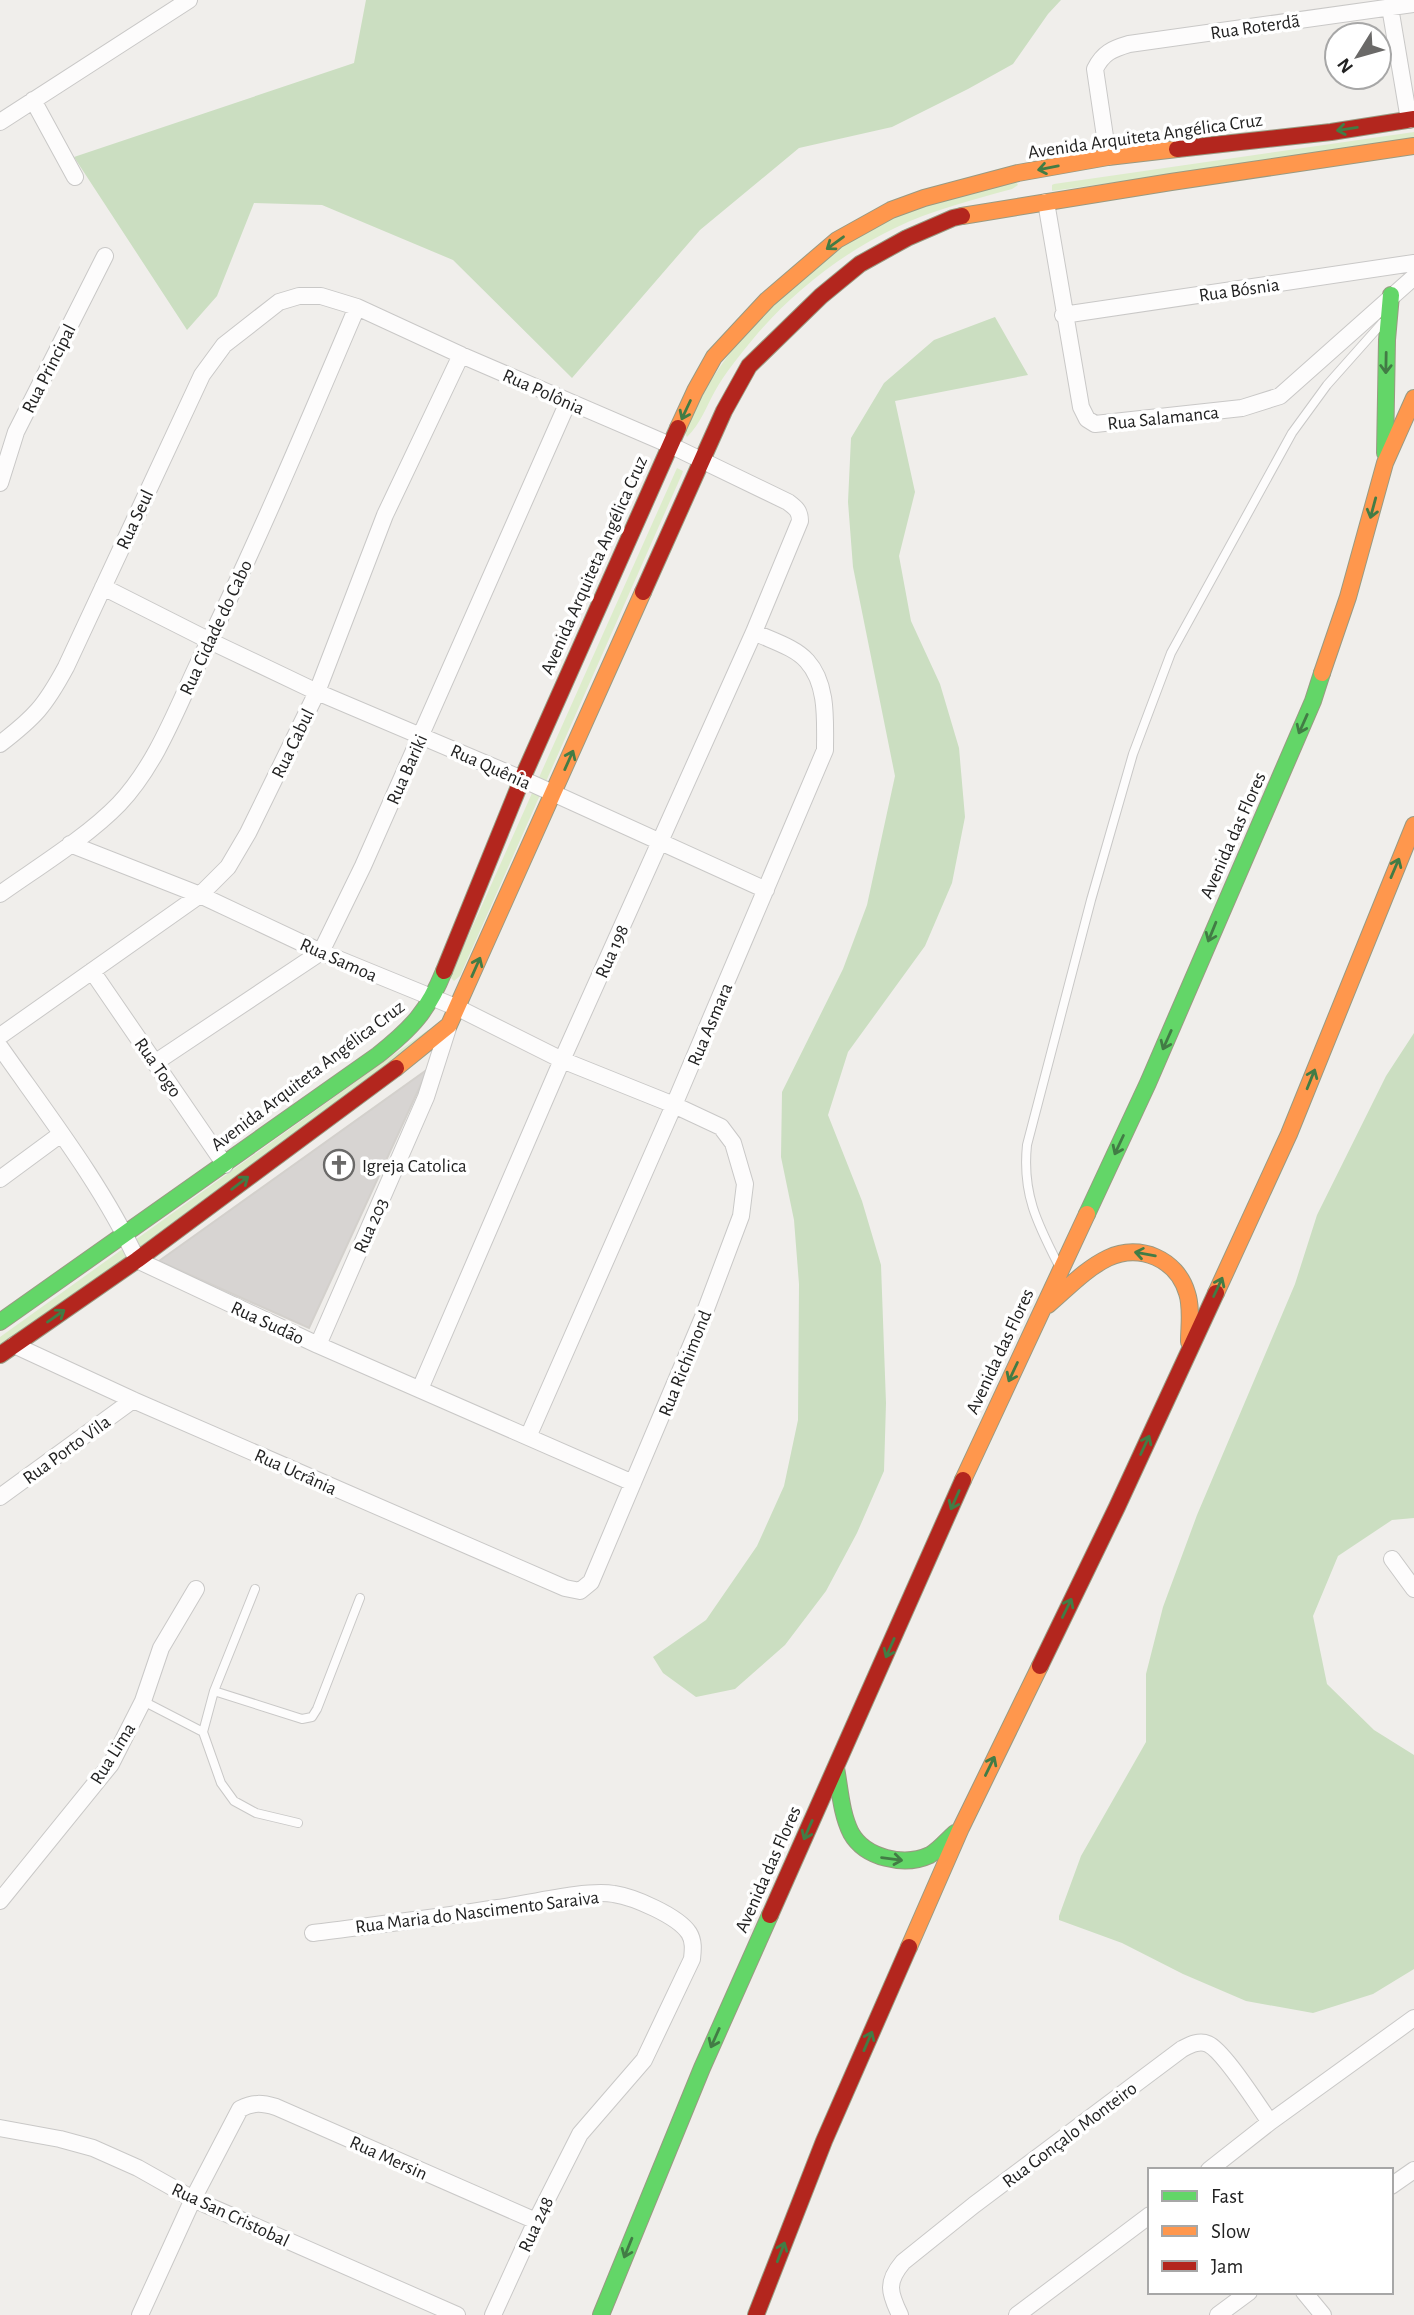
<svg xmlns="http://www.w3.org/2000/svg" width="1414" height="2315" font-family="'Alegreya Sans',sans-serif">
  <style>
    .grass { fill: #ddeccb }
    .forest { fill: #cbdec1 }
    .building { fill: #d7d4d2; stroke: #d3d0cc; stroke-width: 2 }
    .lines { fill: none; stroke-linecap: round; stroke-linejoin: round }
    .lane-casing { stroke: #c9c8c7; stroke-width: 10 }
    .street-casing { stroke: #c9c8c7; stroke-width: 18 }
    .fast-casing { stroke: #999a82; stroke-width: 18 }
    .slow-casing { stroke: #999a82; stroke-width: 18 }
    .jam-casing { stroke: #999a82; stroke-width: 18 }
    .lane { stroke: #fdfcfc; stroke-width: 8 }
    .street { stroke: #fdfcfc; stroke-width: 16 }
    .fast { stroke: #63d668; stroke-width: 16 }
    .slow { stroke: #ff974d; stroke-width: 16 }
    .jam { stroke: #b3261e; stroke-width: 16 }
    .oneway { stroke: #427c45 }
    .labels { text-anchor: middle; stroke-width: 7; stroke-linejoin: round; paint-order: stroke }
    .street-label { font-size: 19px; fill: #222; stroke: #fff }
    .poi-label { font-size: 19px; fill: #222; stroke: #fff; text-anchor: start }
  </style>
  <rect width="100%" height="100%" fill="#f0eeeb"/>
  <path class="grass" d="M 1414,132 L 1414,141 L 1052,191 L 1052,185 L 1054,184 Z
    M 1016,182 L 1018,185 L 1012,189 C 972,200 932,210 895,228 C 842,253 790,294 753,339 C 740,355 725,373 715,391 C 706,407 701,423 687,437 L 685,433 C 691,420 696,407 703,394 C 742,324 827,244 903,214 C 939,200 979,192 1016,182 Z
    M 677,468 L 683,471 L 682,474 L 460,976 L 454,981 L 450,977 Z
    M 428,1030 L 431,1032 L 0,1350 L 0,1337 Z"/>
  <path class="forest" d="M 366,0 L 1061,0 L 1048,14 L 1013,64 L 968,89 L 892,127 L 799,148 L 700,230 L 572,378 L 453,260 L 322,205 L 254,203 L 217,296 L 187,330 L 74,157 L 354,63 Z
    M 995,317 L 1028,375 L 895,401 L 915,492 L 899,556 L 911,621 L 940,684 L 959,748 L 965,817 L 952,883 L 925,946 L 848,1052 L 828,1115 L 862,1201 L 881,1265 L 886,1403 L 884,1471 L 857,1533 L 826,1591 L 785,1645 L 735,1689 L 696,1697 L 663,1673 L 653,1657 L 706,1620 L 757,1546 L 784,1486 L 798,1420 L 799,1284 L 794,1220 L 781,1157 L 782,1092 L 843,969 L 867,905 L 895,776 L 853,567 L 848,502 L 851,438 L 884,383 L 934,340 Z
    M 1414,1033 L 1414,1518 L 1392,1520 L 1338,1556 L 1313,1616 L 1327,1684 L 1374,1730 L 1414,1755 L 1414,1969 L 1373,1994 L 1313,2013 L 1246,2001 L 1183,1974 L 1122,1943 L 1059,1920 L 1059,1916 L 1081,1856 L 1146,1742 L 1146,1674 L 1163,1607 L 1197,1515 L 1295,1284 L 1317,1215 L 1386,1076 Z"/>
  <path class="building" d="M 428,1069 L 309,1328 L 159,1261 Z"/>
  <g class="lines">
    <g class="lane-casing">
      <path id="lane" d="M 1058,1264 C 1037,1223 1022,1193 1027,1145 L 1091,900 L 1133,754 L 1171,653 L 1292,433 L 1327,385 L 1383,322
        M 255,1589 L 214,1691 L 203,1732 L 221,1783 L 234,1801 L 256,1813 L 298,1823
        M 214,1691 L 302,1719 L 312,1717 L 317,1709 L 360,1598
        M 143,1701 L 203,1732"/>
    </g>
    <g class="street-casing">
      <path id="street" d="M 1390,7 L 1409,120
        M 33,100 L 75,177
        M 0,122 L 189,0
        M 1108,157 L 1095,69 C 1103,53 1112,49 1129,44 L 1414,4
        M 1046,202 L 1081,407 L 1087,419 L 1095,424 L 1242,408 L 1280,396 L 1414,277
        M 1063,315 L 1414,263
        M 0,483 L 16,432 L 105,256
        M 103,587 L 210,641 L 317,692 L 522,779 L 766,890
        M 0,744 C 35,717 45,706 66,667 L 202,375 L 224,345 L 279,302 L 299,296 L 321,296 L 357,307 L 461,355 L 670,445 L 788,502 C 796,508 800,511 800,521 L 754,632 L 562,1060 L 420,1389
        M 0,894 C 38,867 87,837 119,804 C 155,766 175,713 197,666 C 255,548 306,427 357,307
        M 92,971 L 225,1165
        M 0,1036 L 200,895 L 228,867 L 248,833 L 317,692 L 385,515 L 461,355
        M 0,1047 C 47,1114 103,1186 137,1260 L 318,1345 L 633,1483
        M 156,1062 L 321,952 L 363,866 L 568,402
        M 0,1179 L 61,1134
        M 14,1345 L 133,1400 L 565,1588 L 580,1591 L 591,1582 L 703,1317 L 741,1216 L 745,1184 L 733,1143 L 721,1127 L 674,1105 L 562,1060 L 458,1008 L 321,952 L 200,895 L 70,844
        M 318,1345 L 426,1097 L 448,1028
        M 528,1437 L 674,1105 L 825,750 C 825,721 828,684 807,661 C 795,647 770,640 754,632
        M 0,1497 L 133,1400
        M 1392,1559 L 1414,1589
        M 0,1901 L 111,1764 L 143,1701 L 161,1648 L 196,1589
        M 313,1933 C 374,1925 436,1918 498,1908 C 528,1904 586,1889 614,1894 C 634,1897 678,1916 689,1933 C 694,1941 693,1950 692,1959 L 644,2060 L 580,2134 L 536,2221 L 493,2315
        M 0,2128 L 60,2139 L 93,2148 L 138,2168 L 193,2199 L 457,2315
        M 1209,2170 L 1270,2122 L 1414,2018
        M 1391,2186 L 1414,2170
        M 1304,2292 L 1323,2315
        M 140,2315 L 193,2199 L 240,2109 C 254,2102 262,2103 276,2107 L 536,2221
        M 900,2315 C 889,2292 886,2282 903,2262 L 974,2205 L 1182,2049 C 1190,2045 1199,2040 1208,2044 C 1224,2051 1258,2106 1270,2122
        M 1017,2315 L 1150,2215
        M 1218,2315 L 1249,2292"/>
    </g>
    <g class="fast-casing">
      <path id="fast" d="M 1385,453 L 1387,340 L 1391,295
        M 1087,1214 L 1148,1083 L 1313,701 L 1322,673
        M 0,1322 L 378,1055 C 412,1028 428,1011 444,971
        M 836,1768 C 840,1789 841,1813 851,1833 C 865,1858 904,1867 930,1855 C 939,1850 947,1840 955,1833
        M 601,2315 L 702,2068 L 770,1915"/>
    </g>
    <g class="slow-casing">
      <path id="slow" d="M 962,216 L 1171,182 L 1414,146
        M 678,428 L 695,391 L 714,357 L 767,300 L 837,240 L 891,210 L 924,198 L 1018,173 L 1108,157 L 1177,149
        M 1322,673 L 1348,597 L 1385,463 L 1414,398
        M 396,1068 L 449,1025 L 643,592
        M 1216,1293 L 1289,1134 L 1414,825
        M 1048,1305 C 1067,1289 1085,1269 1108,1258 C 1140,1243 1177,1259 1187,1293 C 1192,1308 1189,1326 1189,1342
        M 963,1480 L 1087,1214
        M 909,1947 L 961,1828 L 1040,1666"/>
    </g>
    <g class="jam-casing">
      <path id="jam" d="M 1177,149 L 1331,132 L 1414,119
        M 643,592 L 724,411 L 749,366 L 821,296 L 860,264 L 907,238 L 953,218 L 962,216
        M 444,971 L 522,779 L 678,428
        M 0,1355 L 137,1260 L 396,1068
        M 1040,1666 L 1117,1507 L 1216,1293
        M 770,1915 L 963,1480
        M 756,2315 L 824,2141 L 909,1947"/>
    </g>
    <use href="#lane" class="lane"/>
    <use href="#street" class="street"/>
    <use href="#fast" class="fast"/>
    <use href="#slow" class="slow"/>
    <use href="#jam" class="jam"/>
  </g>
  <defs><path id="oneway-shaft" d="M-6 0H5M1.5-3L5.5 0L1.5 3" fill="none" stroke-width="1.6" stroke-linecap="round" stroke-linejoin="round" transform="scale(1.75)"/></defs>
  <g class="oneway">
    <use href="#oneway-shaft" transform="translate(1347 129) rotate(171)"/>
    <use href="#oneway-shaft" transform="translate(1048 168) rotate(169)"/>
    <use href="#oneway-shaft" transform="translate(835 243) rotate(144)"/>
    <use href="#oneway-shaft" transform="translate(1386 363) rotate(91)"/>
    <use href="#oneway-shaft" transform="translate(686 410) rotate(115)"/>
    <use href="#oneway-shaft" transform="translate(1373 508) rotate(105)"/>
    <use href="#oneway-shaft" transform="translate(1303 724) rotate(114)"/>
    <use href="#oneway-shaft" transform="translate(569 760) rotate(-66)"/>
    <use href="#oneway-shaft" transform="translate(1395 868) rotate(-67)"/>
    <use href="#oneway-shaft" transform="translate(1212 932) rotate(112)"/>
    <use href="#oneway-shaft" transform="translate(476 967) rotate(-66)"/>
    <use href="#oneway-shaft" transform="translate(1167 1040) rotate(114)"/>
    <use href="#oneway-shaft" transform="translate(1311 1079) rotate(-68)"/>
    <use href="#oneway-shaft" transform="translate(1119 1145) rotate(115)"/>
    <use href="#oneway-shaft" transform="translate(240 1183) rotate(-37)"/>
    <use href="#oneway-shaft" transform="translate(1145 1254) rotate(-170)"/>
    <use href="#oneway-shaft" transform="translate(1218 1287) rotate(-65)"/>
    <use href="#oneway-shaft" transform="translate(56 1316) rotate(-35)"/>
    <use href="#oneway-shaft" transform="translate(1013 1372) rotate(115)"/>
    <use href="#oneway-shaft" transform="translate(1145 1445) rotate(-65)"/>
    <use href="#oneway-shaft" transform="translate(955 1500) rotate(114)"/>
    <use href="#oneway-shaft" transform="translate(1067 1608) rotate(-64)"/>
    <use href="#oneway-shaft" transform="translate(890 1648) rotate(114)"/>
    <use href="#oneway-shaft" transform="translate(990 1766) rotate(-64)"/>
    <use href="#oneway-shaft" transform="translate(808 1830) rotate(114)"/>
    <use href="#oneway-shaft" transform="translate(892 1859) rotate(7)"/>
    <use href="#oneway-shaft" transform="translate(715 2038) rotate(114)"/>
    <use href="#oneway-shaft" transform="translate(868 2041) rotate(-67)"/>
    <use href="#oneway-shaft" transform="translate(628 2248) rotate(112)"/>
    <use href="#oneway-shaft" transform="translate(781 2252) rotate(-69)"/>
  </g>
  <defs>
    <g id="church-ring" transform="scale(1.575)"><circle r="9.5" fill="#fff" stroke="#6a6968" stroke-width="1.5"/><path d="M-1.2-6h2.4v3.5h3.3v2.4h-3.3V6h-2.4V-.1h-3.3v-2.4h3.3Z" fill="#6a6968"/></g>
  </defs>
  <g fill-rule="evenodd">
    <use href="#church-ring" x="339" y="1165"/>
  </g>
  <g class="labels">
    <g class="street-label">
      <text transform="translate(1255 26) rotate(-8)" y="7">Rua Roterdã</text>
      <text transform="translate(1145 135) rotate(-8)" y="7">Avenida Arquiteta Angélica Cruz</text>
      <text transform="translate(1239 289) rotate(-8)" y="7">Rua Bósnia</text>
      <text transform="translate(48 368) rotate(-63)" y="7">Rua Principal</text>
      <text transform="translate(544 391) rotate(24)" y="7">Rua Polônia</text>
      <text transform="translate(1163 417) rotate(-6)" y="7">Rua Salamanca</text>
      <text transform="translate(134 519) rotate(-65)" y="7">Rua Seul</text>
      <text transform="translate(593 565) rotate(-66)" y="7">Avenida Arquiteta Angélica Cruz</text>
      <text transform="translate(215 627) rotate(-65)" y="7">Rua Cidade do Cabo</text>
      <text transform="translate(292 743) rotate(-64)" y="7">Rua Cabul</text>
      <text transform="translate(491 766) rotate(24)" y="7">Rua Quênia</text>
      <text transform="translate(406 769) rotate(-66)" y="7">Rua Bariki</text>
      <text transform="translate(1232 835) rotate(-66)" y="7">Avenida das Flores</text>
      <text transform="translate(611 951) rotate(-66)" y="7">Rua 198</text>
      <text transform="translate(339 959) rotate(24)" y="7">Rua Samoa</text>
      <text transform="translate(709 1024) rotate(-67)" y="7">Rua Asmara</text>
      <text transform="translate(159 1067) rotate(55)" y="7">Rua Togo</text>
      <text transform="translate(307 1075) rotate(-37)" y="7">Avenida Arquiteta Angélica Cruz</text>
      <text transform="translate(370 1225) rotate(-66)" y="7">Rua 203</text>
      <text transform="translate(268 1322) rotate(25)" y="7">Rua Sudão</text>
      <text transform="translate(999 1351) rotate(-65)" y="7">Avenida das Flores</text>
      <text transform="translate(684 1363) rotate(-68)" y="7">Rua Richimond</text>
      <text transform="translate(66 1449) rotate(-36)" y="7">Rua Porto Vila</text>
      <text transform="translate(296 1471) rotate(24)" y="7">Rua Ucrânia</text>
      <text transform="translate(112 1753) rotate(-58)" y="7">Rua Lima</text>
      <text transform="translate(767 1869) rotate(-66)" y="7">Avenida das Flores</text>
      <text transform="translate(477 1911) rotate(-7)" y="7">Rua Maria do Nascimento Saraiva</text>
      <text transform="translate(1069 2134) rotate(-37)" y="7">Rua Gonçalo Monteiro</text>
      <text transform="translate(389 2157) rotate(24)" y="7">Rua Mersin</text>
      <text transform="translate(231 2214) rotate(25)" y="7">Rua San Cristobal</text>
      <text transform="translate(535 2224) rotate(-65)" y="7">Rua 248</text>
    </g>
    <g class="poi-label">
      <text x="362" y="1172">Igreja Catolica</text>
    </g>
  </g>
  <rect x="1148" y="2168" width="245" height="126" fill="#ffffff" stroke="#a7a7a7" stroke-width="2"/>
  <rect x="1162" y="2191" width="35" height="10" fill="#63d668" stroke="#a7a7a7" stroke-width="2"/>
  <text x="1211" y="2203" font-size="21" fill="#222222">Fast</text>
  <rect x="1162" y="2226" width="35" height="10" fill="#ff974d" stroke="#a7a7a7" stroke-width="2"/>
  <text x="1211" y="2238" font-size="21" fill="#222222">Slow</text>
  <rect x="1162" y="2261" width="35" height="10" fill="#b3261e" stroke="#a7a7a7" stroke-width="2"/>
  <text x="1211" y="2273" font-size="21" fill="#222222">Jam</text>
  <g transform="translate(1358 56) rotate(233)"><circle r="33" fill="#ffffff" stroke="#a7a7a7" stroke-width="2"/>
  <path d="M0-5L12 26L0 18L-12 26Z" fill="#6a6968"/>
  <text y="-10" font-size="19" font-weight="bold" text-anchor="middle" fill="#222222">N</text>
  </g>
</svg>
